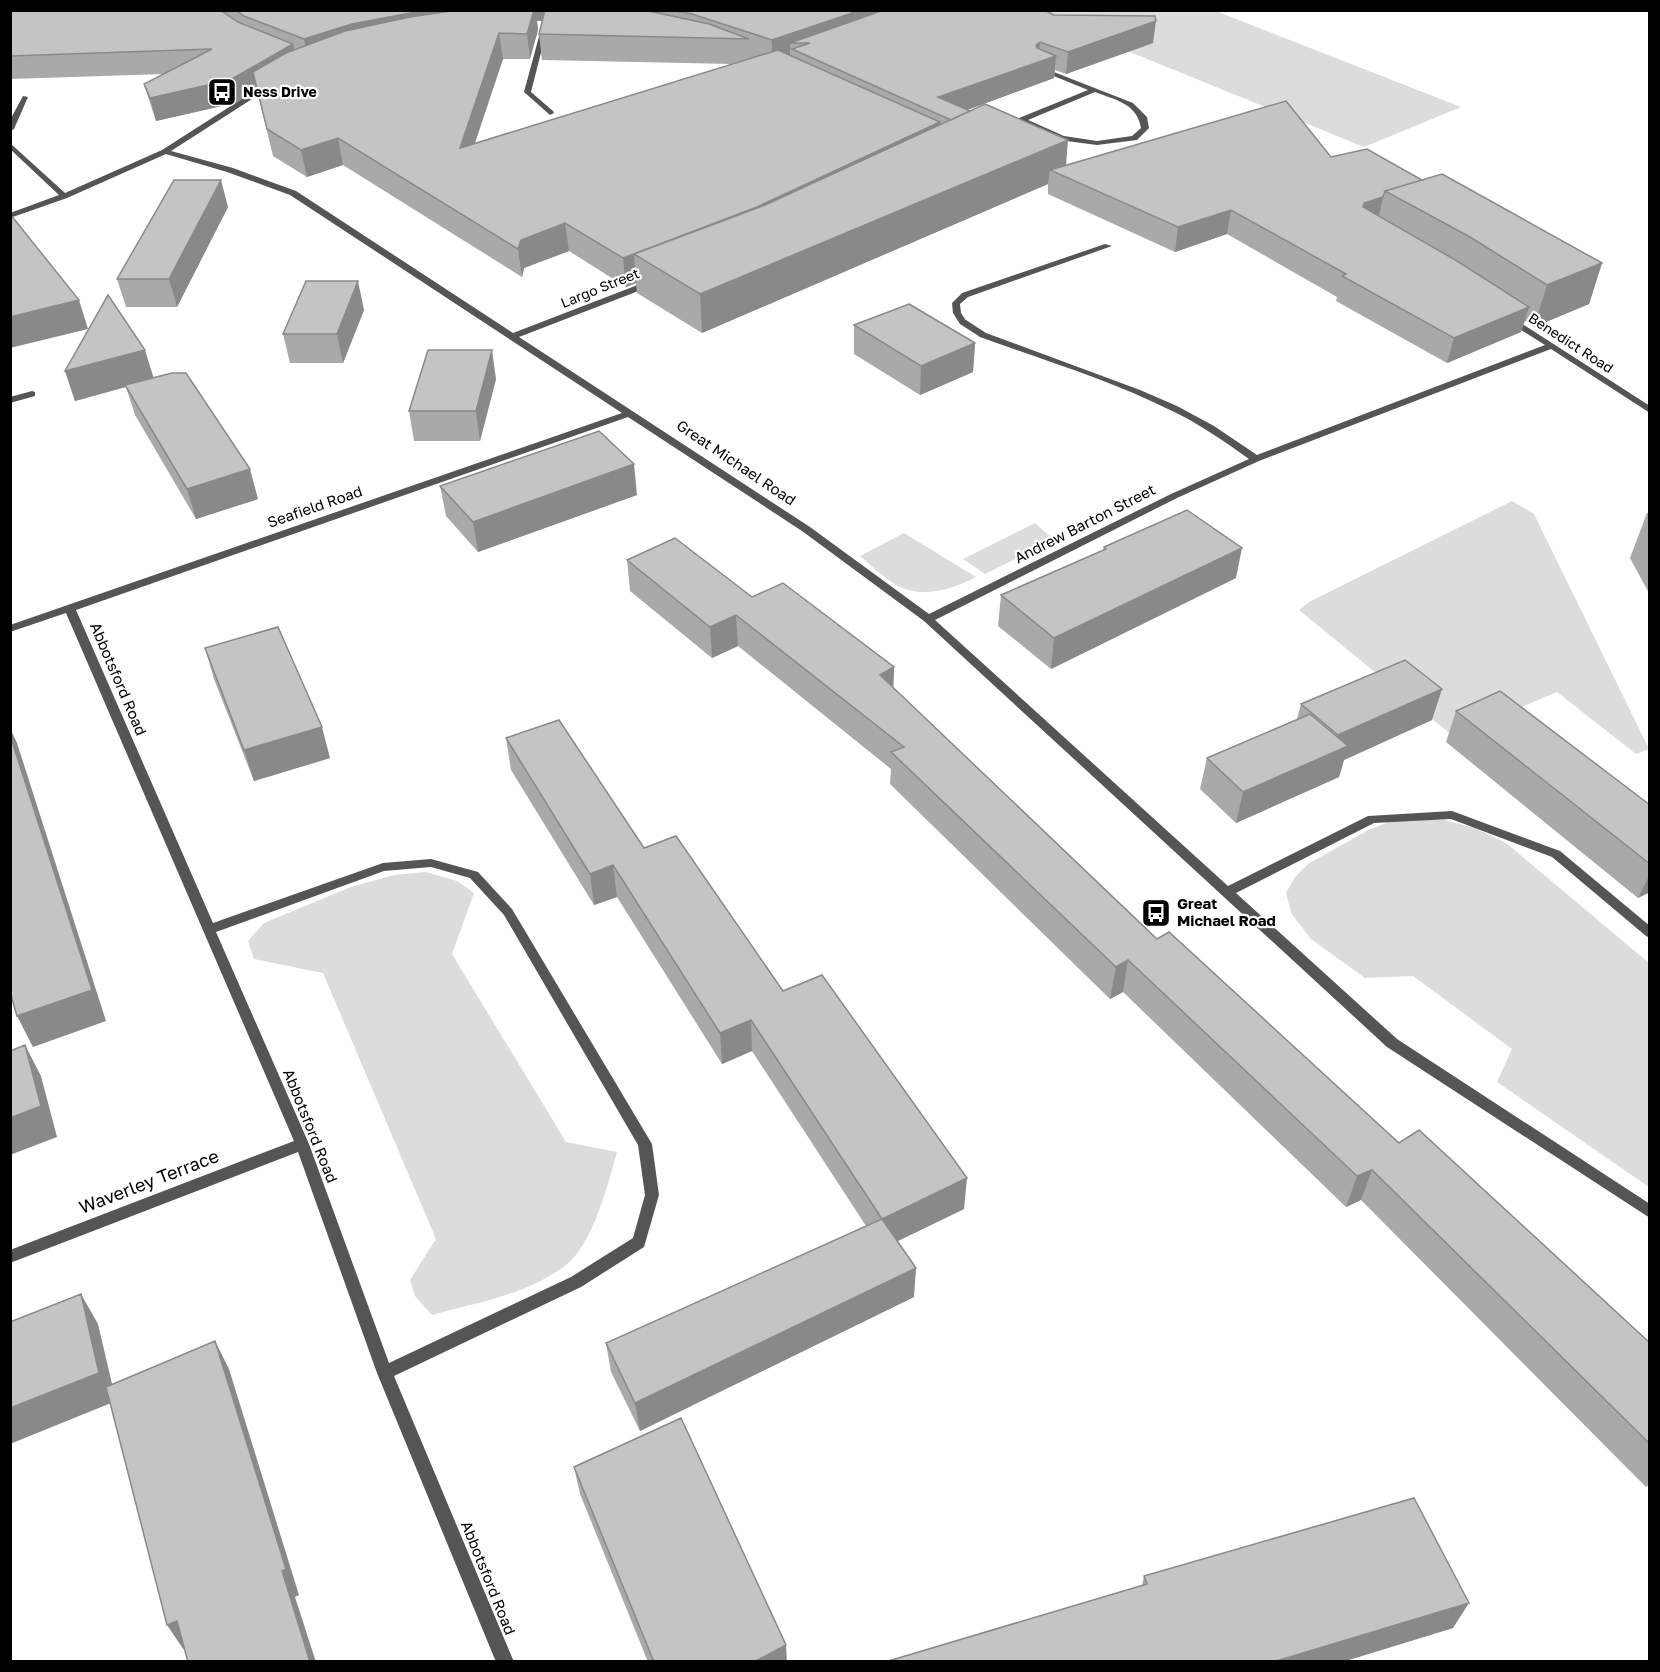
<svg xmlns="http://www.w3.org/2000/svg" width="1660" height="1672" font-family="'Golos Text',sans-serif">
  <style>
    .green { fill: #dcdcdc }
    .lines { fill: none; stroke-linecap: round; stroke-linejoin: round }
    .lane { fill: #555; fill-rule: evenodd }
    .street { fill: #555; fill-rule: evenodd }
    .wall { fill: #a9a9a9; fill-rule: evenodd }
    .shaded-wall { fill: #898989 }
    .building { fill: #c4c4c4; stroke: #898989; stroke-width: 1.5 }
    .labels { text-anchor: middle; stroke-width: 4.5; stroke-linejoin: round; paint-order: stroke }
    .far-poi-label { font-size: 14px; font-weight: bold; fill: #000; stroke: #fff; text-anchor: start }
    .far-street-label { font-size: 14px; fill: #000; stroke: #fff }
    .street-label { font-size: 15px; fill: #000; stroke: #fff }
    .poi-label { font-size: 15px; font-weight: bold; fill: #000; stroke: #fff; text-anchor: start }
    .near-street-label { font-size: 18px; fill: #000; stroke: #fff }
  </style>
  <rect width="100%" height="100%" fill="#fff"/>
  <path class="green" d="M 1029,11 L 1216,11 L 1461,107 L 1364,147 Z
    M 1512,501 L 1534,514 L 1649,749 L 1636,754 L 1557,692 L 1453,736 L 1299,610 L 1309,602 Z
    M 1035,523 L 1054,540 L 985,574 L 963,559 Z
    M 904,533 L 976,577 C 953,589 923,599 898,586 C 885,579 872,566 860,556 Z
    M 1411,819 L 1444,820 L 1475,828 L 1506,843 L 1649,963 L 1649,1187 L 1497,1082 L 1512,1049 L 1413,976 L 1365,978 L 1311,939 L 1291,913 L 1286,893 L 1295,877 L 1308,864 L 1370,829 L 1389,822 Z
    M 426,872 L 457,881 L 474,893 L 452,954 L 566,1142 L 617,1152 C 608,1184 593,1244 566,1265 C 529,1294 476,1303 432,1315 L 415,1296 L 410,1280 L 436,1239 L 323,973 L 254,959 L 248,941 L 264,923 L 351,887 L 394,875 Z"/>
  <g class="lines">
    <path class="lane" d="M 1105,244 L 1112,246 L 968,297 L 960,304 L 961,313 L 967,322 L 966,324 L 960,324 L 953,313 L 952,303 L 962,293 Z"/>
    <path class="street" d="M 544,27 L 547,29 L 531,92 L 553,111 L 554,113 L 550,115 L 524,92 L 541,29 Z
      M 1041,67 L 1133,103 L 1147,117 L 1149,128 L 1137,140 L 1097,145 L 1059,140 L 1022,122 L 1004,128 L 1004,124 L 1088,90 L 1039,70 L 1039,68 ZM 1095,92 C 1115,100 1137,103 1141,128 L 1132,136 L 1097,141 L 1064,136 L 1028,120 Z
      M 269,84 L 274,85 L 171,151 L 233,168 L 296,191 L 513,333 L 648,281 L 654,281 L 654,285 L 519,337 L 810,527 L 929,614 L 1171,494 L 1249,459 C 1224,441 1198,423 1170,410 C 1110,380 1043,360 980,337 L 960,324 L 960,320 L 966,320 L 986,333 L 1140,390 L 1177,406 L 1214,426 L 1257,455 L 1545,345 L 1507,321 L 1507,317 L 1510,316 L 1650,406 L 1650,413 L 1551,349 L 1259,461 L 1177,498 L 935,620 L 1228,886 L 1368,816 L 1452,811 L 1560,851 L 1650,926 L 1650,938 L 1646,936 L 1552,857 L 1451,819 L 1374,823 L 1236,893 L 1397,1039 L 1650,1204 L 1650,1218 L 1387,1047 L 924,621 L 802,531 L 628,417 L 76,610 L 213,923 L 383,863 L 431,859 L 478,872 L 512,909 L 652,1144 L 659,1195 L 644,1247 L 581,1287 L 394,1376 L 514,1662 L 496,1662 L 377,1373 L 298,1152 L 10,1263 L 10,1250 L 294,1141 L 66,613 L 10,632 L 10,625 L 622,413 L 290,195 L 227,172 L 166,154 L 67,198 L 10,218 L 10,213 L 59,195 L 10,149 L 10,143 L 65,193 L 162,150 L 248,95 ZM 431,867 L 470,878 L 504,915 L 638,1145 L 645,1195 L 633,1238 L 571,1277 L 389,1363 L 309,1144 L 216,932 L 384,871 Z
      M 23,96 L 28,97 L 14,129 L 10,131 L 10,120 Z
      M 32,391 L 35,392 L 35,396 L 10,403 L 10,397 Z"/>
  </g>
  <path class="wall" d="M 10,10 L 1044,10 L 1054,15 L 1153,43 L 1066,74 L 1055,70 L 1054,78 L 967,110 L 1066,166 L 1331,157 L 1422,180 L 1602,263 L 1589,304 L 1534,327 L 1525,321 L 1521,332 L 1447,363 L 1336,301 L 1337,297 L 1227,234 L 1175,252 L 1048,194 L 1048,184 L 702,333 L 637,293 L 636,283 L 626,287 L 569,251 L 524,268 L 522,277 L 343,165 L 307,177 L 273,156 L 257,90 L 235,103 L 156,121 L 151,106 L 144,84 L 164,74 L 10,79 ZM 537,21 L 543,21 L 539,34 L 542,60 L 732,64 L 475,143 L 503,59 L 530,59 L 538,30 Z
    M 228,207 L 177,307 L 126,307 L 117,279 Z
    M 364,310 L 343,363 L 290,363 L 283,334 Z
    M 854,325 L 975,343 L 973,372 L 920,395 L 854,354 Z
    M 65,371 L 154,378 L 258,499 L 196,519 L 135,415 L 126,387 L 75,401 Z
    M 496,379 L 480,441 L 414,441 L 409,411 Z
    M 440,486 L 637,495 L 478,552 L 446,516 Z
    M 1650,512 L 1650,595 L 1630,558 L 1647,513 Z
    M 1104,547 L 1236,578 L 1051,669 L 998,626 L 1001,595 L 1103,550 Z
    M 627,560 L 752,597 L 894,667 L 893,688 L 1157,939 L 1399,1143 L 1650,1343 L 1650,1484 L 1646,1487 L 1361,1200 L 1346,1207 L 1123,992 L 1110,999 L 890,784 L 891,769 L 738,646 L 712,658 L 630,591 Z
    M 205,648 L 330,758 L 254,781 L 214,679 Z
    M 1301,704 L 1432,720 L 1344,760 L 1339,777 L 1236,823 L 1200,789 L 1207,758 L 1297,719 Z
    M 1456,711 L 1650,805 L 1650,892 L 1638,898 L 1446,742 Z
    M 506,738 L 644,848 L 783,991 L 964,1209 L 898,1241 L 914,1297 L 640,1431 L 611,1372 L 606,1343 L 866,1226 L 752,1051 L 722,1064 L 617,897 L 594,905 L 511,770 Z
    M 574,1467 L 787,1662 L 648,1662 L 580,1494 Z
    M 1144,1576 L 1453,1628 L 1342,1662 L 885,1662 L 1142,1585 Z"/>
  <path class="shaded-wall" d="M 426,10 L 544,10 L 545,21 L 537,21 L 538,30 L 530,59 L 527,34 L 531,22 L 309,62 L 304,39 L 352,24 Z
    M 861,10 L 920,10 L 790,43 L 790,56 L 772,63 L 772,40 Z
    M 1156,21 L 1153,43 L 1066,74 L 1068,52 Z
    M 499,33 L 503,59 L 464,175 L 460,148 Z
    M 1040,42 L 1038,62 L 1056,56 L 1054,78 L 945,118 L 938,97 L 1036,45 Z
    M 293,44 L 298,66 L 235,103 L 156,121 L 150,98 Z
    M 940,122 L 939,149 L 634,254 L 636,283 L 626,287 L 623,258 Z
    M 338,138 L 343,165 L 307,177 L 301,150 Z
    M 1068,140 L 1065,177 L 1050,170 L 1048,184 L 702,333 L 700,294 Z
    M 221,180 L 228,207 L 177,307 L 169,279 Z
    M 1383,197 L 1378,221 L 1358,227 L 1364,203 Z
    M 1231,210 L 1227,234 L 1175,252 L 1178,227 Z
    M 565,223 L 569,251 L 524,268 L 522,277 L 518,249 L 521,240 Z
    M 1602,263 L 1589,304 L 1534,327 L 1547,285 Z
    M 358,281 L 364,310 L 343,363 L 337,334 Z
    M 79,300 L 88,329 L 10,348 L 10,317 Z
    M 1529,307 L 1521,332 L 1447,363 L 1454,338 Z
    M 975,343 L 973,372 L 920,395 L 921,366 Z
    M 145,350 L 154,379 L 75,401 L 65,371 Z
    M 492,350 L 496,379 L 480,441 L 476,411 Z
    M 634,464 L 637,495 L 478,552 L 473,522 Z
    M 250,469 L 258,499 L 196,519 L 187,489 Z
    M 1242,548 L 1236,578 L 1051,669 L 1054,638 Z
    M 736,615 L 738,646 L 712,658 L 710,627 Z
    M 894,667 L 893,698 L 880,675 Z
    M 1442,689 L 1432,720 L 1344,760 L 1339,777 L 1236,823 L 1243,792 L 1334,752 L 1338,735 Z
    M 322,727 L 330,758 L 254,781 L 244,750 Z
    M 10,728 L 17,743 L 106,1021 L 33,1047 L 17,1016 Z
    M 613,865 L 617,897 L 594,905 L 590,874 Z
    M 1650,874 L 1650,892 L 1638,898 Z
    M 1128,960 L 1123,992 L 1110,999 L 1116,967 Z
    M 751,1020 L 752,1051 L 722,1064 L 720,1033 Z
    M 25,1045 L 41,1076 L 57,1137 L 10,1155 L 10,1118 Z
    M 1372,1170 L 1361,1200 L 1346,1207 L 1357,1176 Z
    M 967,1178 L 964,1209 L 881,1249 L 882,1219 Z
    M 916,1268 L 914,1297 L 640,1431 L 635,1403 Z
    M 81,1294 L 98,1324 L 116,1401 L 10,1444 L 10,1408 Z
    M 215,1341 L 229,1369 L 299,1595 L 295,1597 L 316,1662 L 310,1662 L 282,1571 Z
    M 1469,1603 L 1453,1628 L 1342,1662 L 1273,1662 Z
    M 177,1621 L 193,1646 L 184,1650 L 167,1625 Z
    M 786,1645 L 787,1662 L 754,1662 Z"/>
  <path class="building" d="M 10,10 L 220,10 L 238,22 L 293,44 L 230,80 L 150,98 L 144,84 L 212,49 L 10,56 Z
    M 236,10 L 426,10 L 352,24 L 304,39 L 244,16 Z
    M 458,10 L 534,10 L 527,34 L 499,33 L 460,148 L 778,50 L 940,122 L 757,207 L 623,258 L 565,223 L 521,240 L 518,249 L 338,138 L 301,150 L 267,129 L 253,72 L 286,53 L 345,31 L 410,17 Z
    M 545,10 L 644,10 L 709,24 L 749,39 L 539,34 Z
    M 668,10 L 861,10 L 772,40 L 692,14 Z
    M 884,10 L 1044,10 L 1054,15 L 1155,16 L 1156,21 L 1068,52 L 1040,42 L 1036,45 L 1037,48 L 1056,56 L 938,97 L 970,111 L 951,120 L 792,49 L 810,43 L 790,43 Z
    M 1286,101 L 1331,157 L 1367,149 L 1422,180 L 1385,191 L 1383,197 L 1364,203 L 1363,207 L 1457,261 L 1529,307 L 1454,338 L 1342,276 L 1346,274 L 1231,210 L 1178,227 L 1050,170 Z
    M 985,104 L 1068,140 L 700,294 L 634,254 L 765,205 Z
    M 1442,174 L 1602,263 L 1547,285 L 1470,237 L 1385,191 Z
    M 174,180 L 221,180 L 169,279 L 117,279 Z
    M 10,214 L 79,300 L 10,317 Z
    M 306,281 L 358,281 L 337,334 L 283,334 Z
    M 108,295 L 145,350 L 65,371 Z
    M 909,304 L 975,343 L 921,366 L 854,325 Z
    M 428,350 L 492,350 L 476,411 L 409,411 Z
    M 172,373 L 186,373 L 250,469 L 187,489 L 125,385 Z
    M 599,431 L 634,464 L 473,522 L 440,486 Z
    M 1187,510 L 1242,548 L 1054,638 L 1001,595 L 1106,549 L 1104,547 Z
    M 675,538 L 752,597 L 783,583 L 894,667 L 880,675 L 1157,939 L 1169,932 L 1399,1143 L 1419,1130 L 1650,1343 L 1650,1444 L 1372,1170 L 1357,1176 L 1128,960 L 1116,967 L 891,752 L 904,747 L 736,615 L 710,627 L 627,560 Z
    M 278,627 L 322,727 L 244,750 L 205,648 Z
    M 1405,660 L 1442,689 L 1338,735 L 1301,704 Z
    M 1500,691 L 1650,805 L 1650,864 L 1456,711 Z
    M 1310,714 L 1348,746 L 1243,792 L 1207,758 Z
    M 559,720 L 644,848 L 676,836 L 783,991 L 822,975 L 967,1178 L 882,1219 L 916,1268 L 635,1403 L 606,1343 L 882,1219 L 751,1020 L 720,1033 L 613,865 L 590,874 L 506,738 Z
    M 10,735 L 92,990 L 17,1016 L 10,992 Z
    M 25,1045 L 41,1106 L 10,1118 L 10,1051 Z
    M 81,1294 L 99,1373 L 10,1408 L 10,1322 Z
    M 215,1341 L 286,1569 L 282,1571 L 310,1662 L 188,1662 L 177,1621 L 167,1625 L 106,1387 Z
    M 681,1418 L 786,1645 L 754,1662 L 654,1662 L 574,1467 Z
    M 1414,1498 L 1469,1603 L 1273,1662 L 885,1662 L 1147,1584 L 1144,1576 Z"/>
  <defs>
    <g id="bus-square" transform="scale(1.5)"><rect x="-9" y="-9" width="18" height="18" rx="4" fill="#000" stroke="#fff"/><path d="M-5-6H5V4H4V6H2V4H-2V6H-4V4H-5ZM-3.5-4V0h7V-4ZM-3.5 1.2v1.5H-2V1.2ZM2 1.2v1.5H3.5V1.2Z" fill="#fff"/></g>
  </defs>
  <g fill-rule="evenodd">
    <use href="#bus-square" x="222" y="92"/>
    <use href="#bus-square" x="1156" y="913"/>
  </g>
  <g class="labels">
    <g class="far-poi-label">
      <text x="243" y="97">Ness Drive</text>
    </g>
    <g class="far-street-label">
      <text transform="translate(600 288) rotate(-22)" y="5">Largo Street</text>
      <text transform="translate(1571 343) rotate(33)" y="5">Benedict Road</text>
    </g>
    <g class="street-label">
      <text transform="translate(736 463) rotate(34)" y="5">Great Michael Road</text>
      <text transform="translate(315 507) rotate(-19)" y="5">Seafield Road</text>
      <text transform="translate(1085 524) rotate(-27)" y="5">Andrew Barton Street</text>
      <text transform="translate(118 679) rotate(67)" y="5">Abbotsford Road</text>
      <text transform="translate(310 1126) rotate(68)" y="5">Abbotsford Road</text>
      <text transform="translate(488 1578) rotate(68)" y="5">Abbotsford Road</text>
    </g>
    <g class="poi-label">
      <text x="1177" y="909">Great<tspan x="1177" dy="17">Michael Road</tspan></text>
    </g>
    <g class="near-street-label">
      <text transform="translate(149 1182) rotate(-21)" y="6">Waverley Terrace</text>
    </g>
  </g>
  <rect width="1660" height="1672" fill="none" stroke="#000000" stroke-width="24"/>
</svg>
